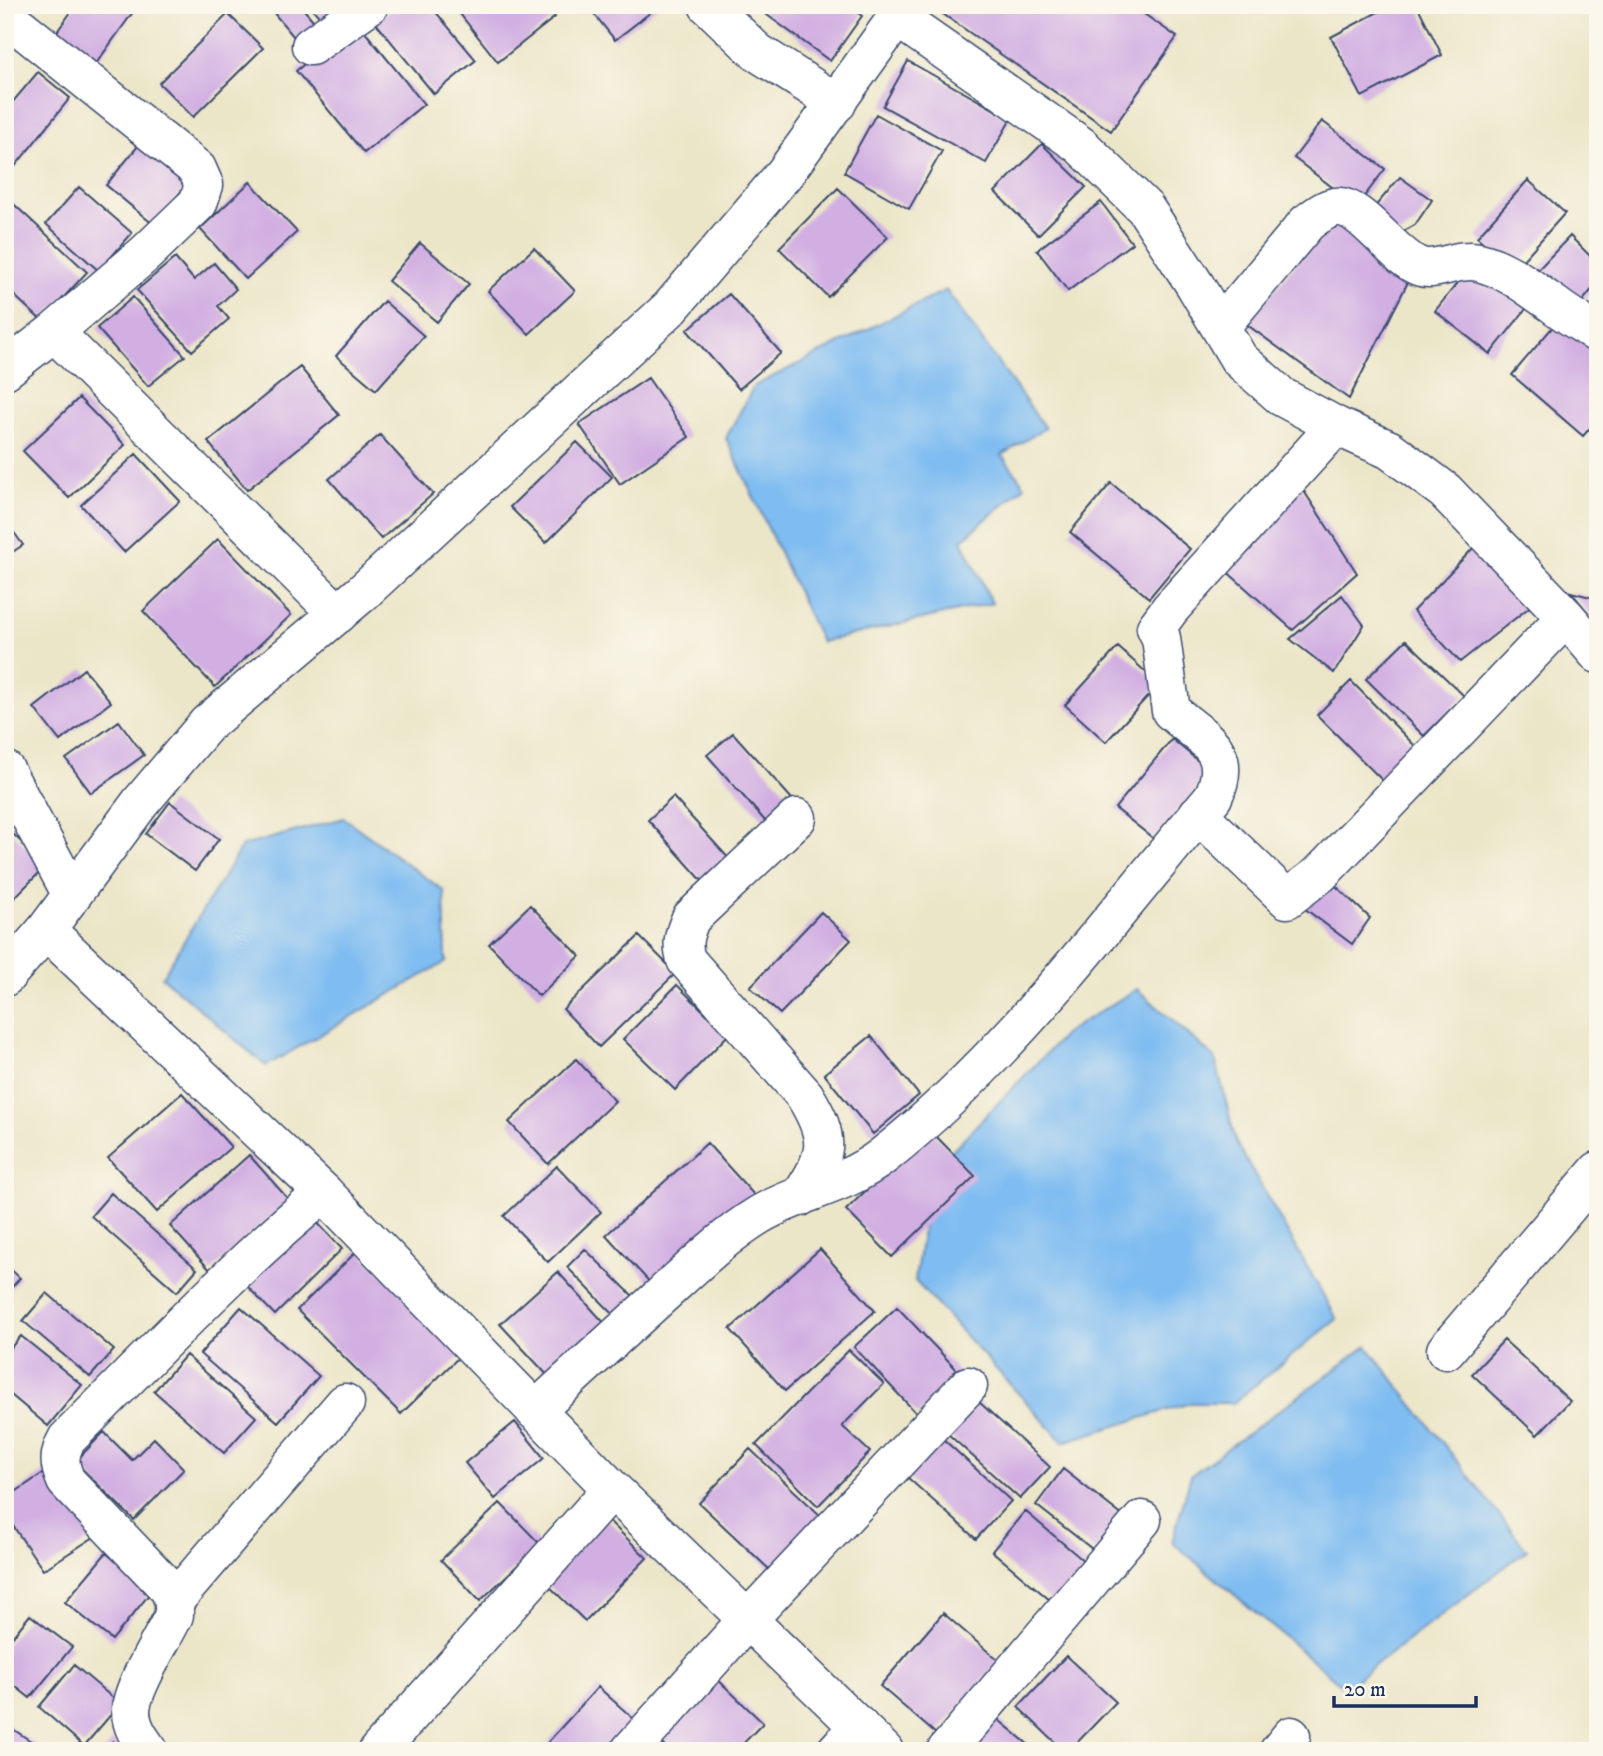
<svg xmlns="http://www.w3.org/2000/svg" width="1603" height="1756" font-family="'IM FELL DW Pica',serif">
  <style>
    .water { fill: #7ebcf1; stroke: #4c76a8; stroke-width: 2 }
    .building { fill: #d1afe2 }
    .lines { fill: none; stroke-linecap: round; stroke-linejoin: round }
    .street-casing { stroke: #3a4a6e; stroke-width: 41 }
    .secondary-casing { stroke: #3a4a6e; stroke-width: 41 }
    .street { stroke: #fff; stroke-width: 38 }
    .secondary { stroke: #fff; stroke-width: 38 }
  </style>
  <rect width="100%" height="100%" fill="#fbf7ec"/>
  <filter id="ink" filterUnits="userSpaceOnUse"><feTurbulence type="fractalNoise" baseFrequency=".0143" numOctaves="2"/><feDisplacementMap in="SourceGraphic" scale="14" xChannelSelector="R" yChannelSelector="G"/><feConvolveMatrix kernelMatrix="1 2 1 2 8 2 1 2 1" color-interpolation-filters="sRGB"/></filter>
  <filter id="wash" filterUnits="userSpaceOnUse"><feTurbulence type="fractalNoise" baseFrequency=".00686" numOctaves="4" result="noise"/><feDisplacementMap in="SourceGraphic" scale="28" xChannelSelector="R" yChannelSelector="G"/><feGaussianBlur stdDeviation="1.57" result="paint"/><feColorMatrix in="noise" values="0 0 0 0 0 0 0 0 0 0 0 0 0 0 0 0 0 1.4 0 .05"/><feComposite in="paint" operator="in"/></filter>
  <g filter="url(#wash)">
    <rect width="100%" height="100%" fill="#ece6c9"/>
    <path class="water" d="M 946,290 L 1045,428 L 1002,455 L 1025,486 L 962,540 L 992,603 L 821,642 L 726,438 L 754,386 Z
      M 344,818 L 444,891 L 446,962 L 266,1066 L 162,977 L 242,846 Z
      M 1137,989 L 1215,1058 L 1236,1142 L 1337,1319 L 1233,1403 L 1190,1403 L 1063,1442 L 915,1281 L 931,1172 L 1068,1031 Z
      M 1367,1346 L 1527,1550 L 1345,1688 L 1172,1542 L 1191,1475 Z"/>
    <g id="blocks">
      <path class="building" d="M 76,5 L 138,5 L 90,72 L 49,43 Z
        M 267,5 L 300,5 L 318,26 L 299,43 Z
        M 309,5 L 344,5 L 325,23 Z
        M 395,5 L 430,5 L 476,60 L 434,94 L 375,22 Z
        M 453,5 L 546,5 L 555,17 L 498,62 Z
        M 587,5 L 660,5 L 615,40 Z
        M 757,5 L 847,5 L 862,16 L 830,61 L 756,7 Z
        M 945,5 L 1131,5 L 1177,37 L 1111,131 L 940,12 Z
        M 1391,5 L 1417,5 L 1442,55 L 1362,97 L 1331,37 Z
        M 228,14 L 263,48 L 193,117 L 159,83 Z
        M 356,21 L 424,104 L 364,153 L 296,71 Z
        M 908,61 L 1011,119 L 986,163 L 883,106 Z
        M 38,72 L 70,98 L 5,179 L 5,111 Z
        M 876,114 L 942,151 L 909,209 L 844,172 Z
        M 1322,121 L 1385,169 L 1357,206 L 1294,158 Z
        M 1042,144 L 1086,187 L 1038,235 L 995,192 Z
        M 138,146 L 186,185 L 154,225 L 106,185 Z
        M 1400,177 L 1432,200 L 1415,225 L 1393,237 L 1367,216 Z
        M 1528,180 L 1565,213 L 1514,270 L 1477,237 Z
        M 250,182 L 297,232 L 246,279 L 200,229 Z
        M 79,187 L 132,233 L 99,271 L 46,224 Z
        M 838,188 L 888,237 L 828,297 L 779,248 Z
        M 5,196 L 87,272 L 42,321 L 5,287 Z
        M 1101,202 L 1132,243 L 1068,291 L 1037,250 Z
        M 1333,218 L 1412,274 L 1349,399 L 1246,324 Z
        M 1570,236 L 1598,264 L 1598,282 L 1573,313 L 1531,277 Z
        M 420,243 L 469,284 L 437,322 L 388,281 Z
        M 534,248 L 575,291 L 529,334 L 488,291 Z
        M 175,258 L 194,280 L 214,263 L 236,289 L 218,306 L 229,319 L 192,351 L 137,290 Z
        M 1471,266 L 1526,309 L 1490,354 L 1435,311 Z
        M 729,294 L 781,353 L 739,389 L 687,330 Z
        M 133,297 L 185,356 L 148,386 L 97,328 Z
        M 384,301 L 424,336 L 376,390 L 336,356 Z
        M 1562,316 L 1598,347 L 1598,419 L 1583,436 L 1512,375 Z
        M 300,367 L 339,415 L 247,490 L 208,442 Z
        M 648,378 L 689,437 L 620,484 L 579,424 Z
        M 79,398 L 125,445 L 69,498 L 23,451 Z
        M 380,435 L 433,494 L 381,539 L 329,479 Z
        M 577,442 L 612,477 L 546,543 L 510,507 Z
        M 136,454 L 180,501 L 124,552 L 81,505 Z
        M 1111,483 L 1190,549 L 1149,598 L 1070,532 Z
        M 1300,485 L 1357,573 L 1293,630 L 1215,561 Z
        M 5,520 L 23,545 L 5,557 Z
        M 218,539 L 291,615 L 215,687 L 143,611 Z
        M 1479,542 L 1536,602 L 1460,662 L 1413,611 Z
        M 1571,592 L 1598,599 L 1598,625 Z
        M 1342,595 L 1364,625 L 1334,673 L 1290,639 Z
        M 1406,640 L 1464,696 L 1424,736 L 1366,679 Z
        M 1118,647 L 1159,684 L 1106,742 L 1065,705 Z
        M 84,669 L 111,702 L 60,741 L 34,708 Z
        M 1351,681 L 1419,750 L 1385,783 L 1317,715 Z
        M 119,721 L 144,755 L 91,793 L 66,759 Z
        M 733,733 L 792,799 L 766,822 L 707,755 Z
        M 1172,739 L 1211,772 L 1154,839 L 1115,808 Z
        M 673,797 L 731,861 L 705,884 L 648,820 Z
        M 170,802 L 219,839 L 195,871 L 146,834 Z
        M 11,832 L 46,866 L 5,907 L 5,838 Z
        M 1324,875 L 1370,918 L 1352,944 L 1300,905 Z
        M 530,905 L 580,956 L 539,996 L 489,944 Z
        M 821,912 L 851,940 L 780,1014 L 750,987 Z
        M 639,936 L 676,973 L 599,1047 L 563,1009 Z
        M 677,985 L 728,1035 L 675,1090 L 623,1039 Z
        M 871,1036 L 919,1095 L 873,1134 L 824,1074 Z
        M 576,1059 L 615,1101 L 548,1164 L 509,1122 Z
        M 182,1093 L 231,1147 L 157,1212 L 108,1158 Z
        M 929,1129 L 975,1176 L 892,1257 L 846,1210 Z
        M 707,1143 L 755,1196 L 655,1288 L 606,1235 Z
        M 249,1155 L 289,1200 L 211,1271 L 170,1226 Z
        M 557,1166 L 601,1212 L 548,1262 L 504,1216 Z
        M 111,1193 L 197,1269 L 177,1292 L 91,1216 Z
        M 313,1218 L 342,1249 L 275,1315 L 245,1284 Z
        M 585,1249 L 637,1300 L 618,1319 L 567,1267 Z
        M 820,1249 L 875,1311 L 785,1391 L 730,1329 Z
        M 358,1250 L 462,1354 L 401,1414 L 297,1310 Z
        M 5,1264 L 20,1278 L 5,1295 Z
        M 558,1272 L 607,1326 L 550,1378 L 500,1324 Z
        M 47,1293 L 114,1350 L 90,1377 L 23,1321 Z
        M 241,1307 L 319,1376 L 278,1422 L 200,1354 Z
        M 897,1307 L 961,1374 L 918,1415 L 854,1347 Z
        M 21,1336 L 82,1385 L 48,1426 L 5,1390 L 5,1354 Z
        M 1504,1340 L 1570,1401 L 1537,1435 L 1472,1374 Z
        M 849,1350 L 884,1384 L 842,1426 L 870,1452 L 818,1506 L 756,1445 Z
        M 186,1355 L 256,1417 L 224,1453 L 154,1391 Z
        M 978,1401 L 1050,1467 L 1020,1499 L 948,1434 Z
        M 515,1422 L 544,1458 L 495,1499 L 465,1463 Z
        M 104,1432 L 132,1460 L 154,1438 L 184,1469 L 134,1520 L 75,1462 Z
        M 942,1438 L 1011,1501 L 976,1539 L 907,1477 Z
        M 750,1449 L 823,1518 L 772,1572 L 699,1503 Z
        M 1063,1469 L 1124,1517 L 1096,1552 L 1036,1505 Z
        M 48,1470 L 94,1537 L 43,1570 L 5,1514 L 5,1499 Z
        M 500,1503 L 540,1544 L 480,1601 L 441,1560 Z
        M 1025,1511 L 1091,1567 L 1057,1606 L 992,1551 Z
        M 607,1519 L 647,1558 L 585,1621 L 545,1582 Z
        M 106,1553 L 152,1591 L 112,1640 L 65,1602 Z
        M 943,1613 L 999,1661 L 936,1734 L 880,1686 Z
        M 30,1615 L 72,1647 L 30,1698 L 5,1678 L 5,1646 Z
        M 1066,1656 L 1116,1702 L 1069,1751 L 1064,1751 L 1018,1707 Z
        M 74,1665 L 120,1704 L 84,1746 L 39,1707 Z
        M 712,1674 L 763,1723 L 736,1751 L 669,1751 L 653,1735 Z
        M 598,1687 L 644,1728 L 623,1751 L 558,1751 L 548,1742 Z
        M 994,1716 L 1036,1751 L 965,1751 Z
        M 5,1724 L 46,1751 L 5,1751 Z
        M 113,1741 L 124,1751 L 104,1751 Z"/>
    </g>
  </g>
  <g filter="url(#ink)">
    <use href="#blocks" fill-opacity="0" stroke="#3a4a6e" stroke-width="2"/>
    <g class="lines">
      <g class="street-casing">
        <path id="street" d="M 708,5 L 757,52 L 837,103
          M 5,15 L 197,169 L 204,185 L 198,203 L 146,253 L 54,332 L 5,370
          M 898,18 L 1080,145 L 1145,208 L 1195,285 L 1239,359 L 1282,397 L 1336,426 L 1390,450 L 1445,491 L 1566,617 L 1598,654
          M 311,46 L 369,5
          M 1220,327 L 1307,223 C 1315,217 1324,209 1335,207 C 1361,203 1394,259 1421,267 C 1438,272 1458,257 1479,262 C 1507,269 1530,288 1553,304 C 1567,315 1583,324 1598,334
          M 54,332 L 338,614
          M 1198,814 L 1287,899 L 1320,874 L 1566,617
          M 797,818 L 691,918 C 684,934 681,943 686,960 L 805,1096 C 832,1140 828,1155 800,1197
          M 1446,1350 L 1598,1171
          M 535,1411 C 577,1372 619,1334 661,1296 C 692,1268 723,1237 759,1215 C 799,1191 843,1187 883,1156 C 1012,1054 1108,921 1213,797 C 1235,750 1203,739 1171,711 L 1161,638 L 1156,628 L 1170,609 L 1336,426
          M 174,1601 L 345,1403
          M 149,1751 C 140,1739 131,1727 131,1711 C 131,1688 163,1639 174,1615 L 174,1601 L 169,1589 L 66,1481 C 59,1465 58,1455 67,1439 C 151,1356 232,1268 324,1193
          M 378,1751 L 612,1489
          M 630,1751 L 748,1619 L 968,1386
          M 836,1751 L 859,1726
          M 946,1751 L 1142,1520
          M 1279,1751 L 1291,1736"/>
      </g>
      <g class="secondary-casing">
        <path id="secondary" d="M 5,770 L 72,895
          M 46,930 L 324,1193 L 612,1489 L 884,1751
          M 5,977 L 46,930 L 140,803 L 207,724 L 361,594 L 670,308 L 785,173 L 906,5"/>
      </g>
      <use href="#street" class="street"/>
      <use href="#secondary" class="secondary"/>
    </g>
  </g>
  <rect width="1603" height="1756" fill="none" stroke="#fbf7ec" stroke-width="28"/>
  <path d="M1334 1696v10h142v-10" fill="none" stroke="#1b2f5e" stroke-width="3.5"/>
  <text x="1344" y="1696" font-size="21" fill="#1b2f5e" stroke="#fbf7ec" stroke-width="5" paint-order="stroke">20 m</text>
</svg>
